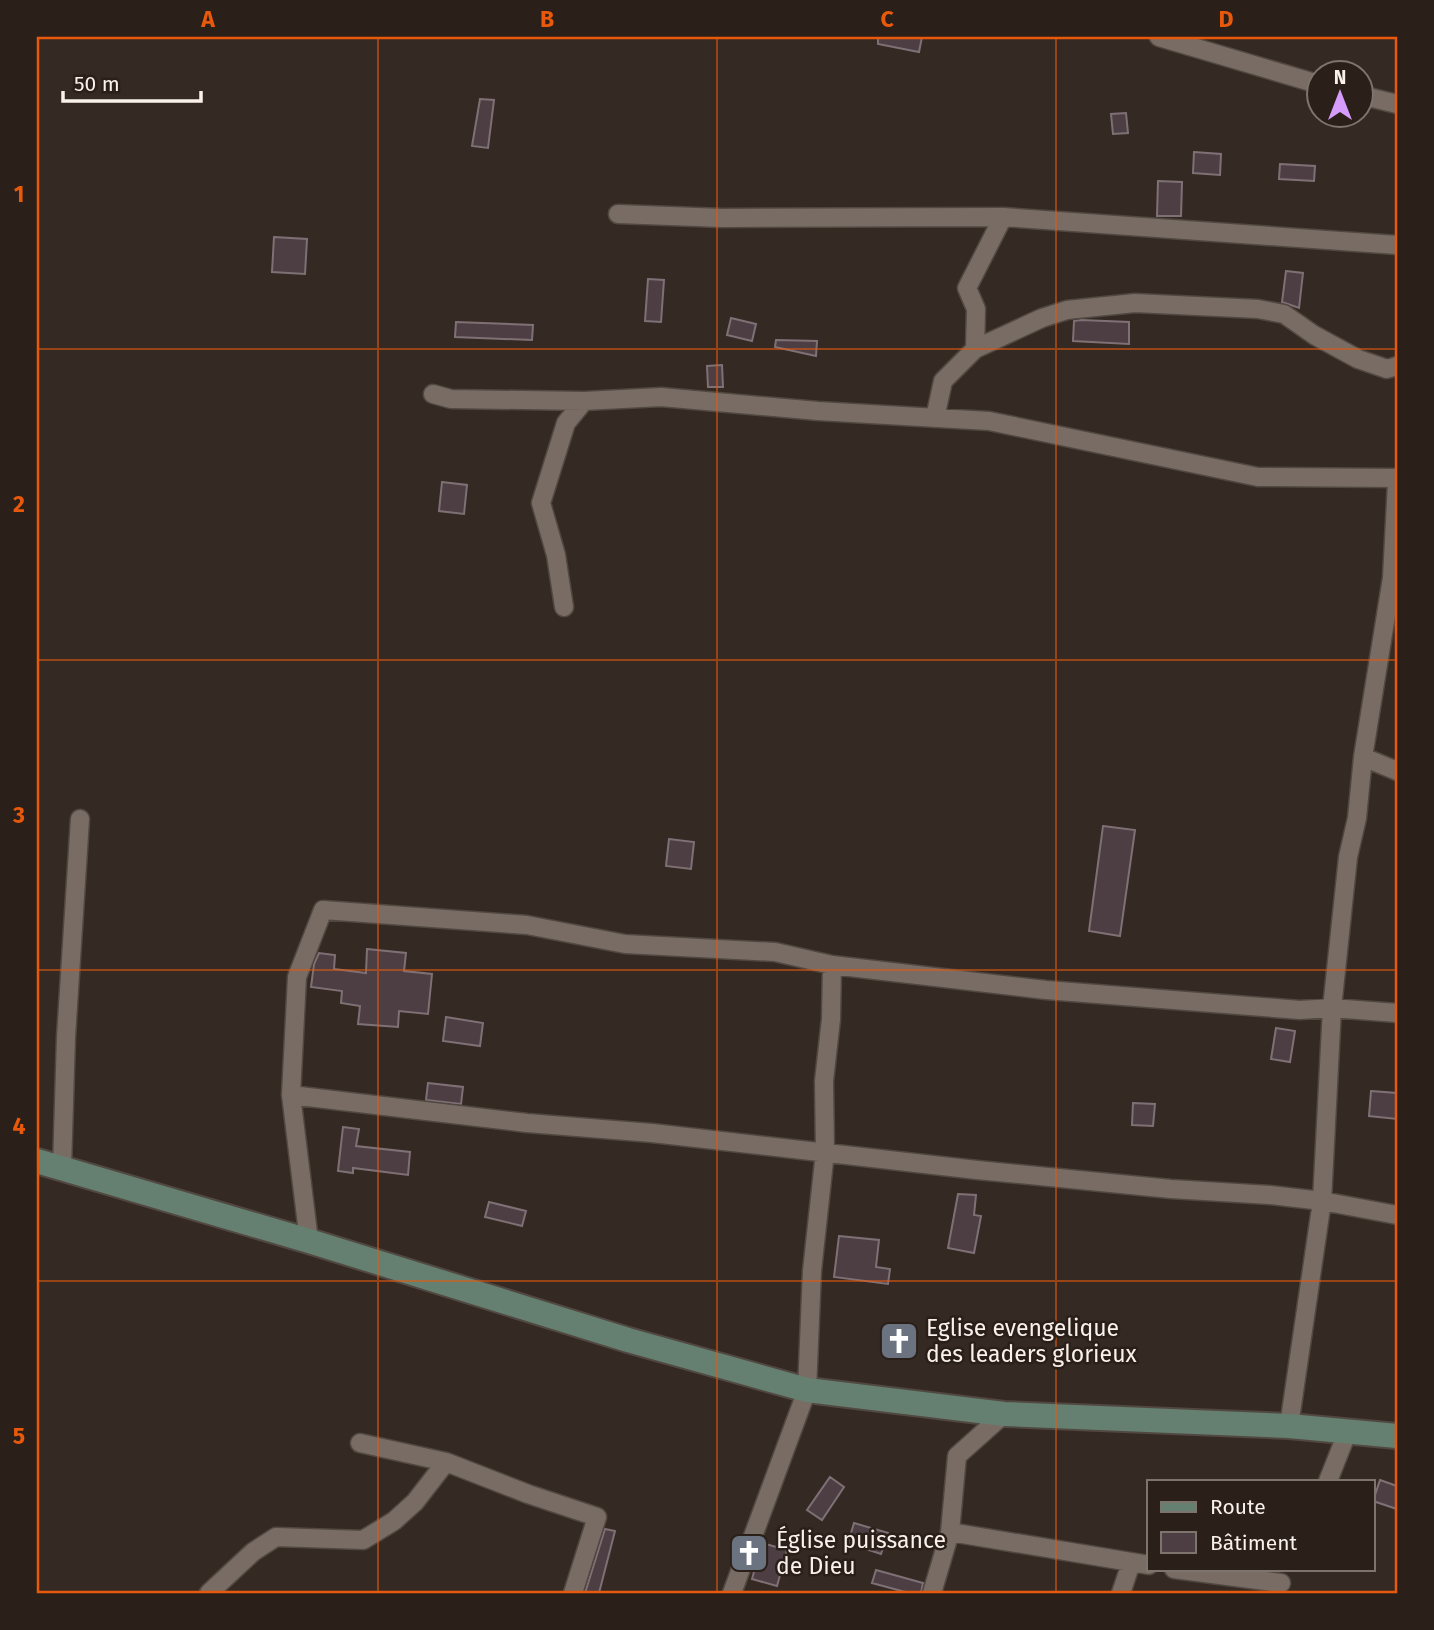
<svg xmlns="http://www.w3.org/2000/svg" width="1434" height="1630" font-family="'Fira Sans',sans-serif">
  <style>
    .building { fill: #4c3e43; stroke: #7f7076; stroke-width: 2 }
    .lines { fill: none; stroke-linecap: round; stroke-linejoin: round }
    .street-casing { stroke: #514842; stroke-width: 21 }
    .secondary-casing { stroke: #514842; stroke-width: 28 }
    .street { stroke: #796c64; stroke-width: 18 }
    .secondary { stroke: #658070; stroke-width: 24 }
    .grid { fill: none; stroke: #e8590c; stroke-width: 2; stroke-opacity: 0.55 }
    .labels { text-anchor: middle; stroke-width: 5; stroke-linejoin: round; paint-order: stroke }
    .poi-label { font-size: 23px; fill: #f9f1ec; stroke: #2b2019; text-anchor: start }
    .neatline { fill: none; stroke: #e8590c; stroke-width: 2.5 }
    .grid-label { font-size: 23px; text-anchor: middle; font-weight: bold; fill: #e8590c }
  </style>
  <rect width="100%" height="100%" fill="#352a23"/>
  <path class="building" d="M 878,37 L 922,37 L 919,52 L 878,44 Z
    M 480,99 L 494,100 L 488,148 L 472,146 Z
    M 1126,113 L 1128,133 L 1113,134 L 1111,114 Z
    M 1194,152 L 1221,154 L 1220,175 L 1193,173 Z
    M 1280,164 L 1315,166 L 1314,181 L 1279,179 Z
    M 1158,181 L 1182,182 L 1181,216 L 1157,216 Z
    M 274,237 L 307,239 L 305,274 L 272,272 Z
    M 1286,271 L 1303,273 L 1299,308 L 1282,302 Z
    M 648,279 L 664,280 L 661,322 L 645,321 Z
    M 731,318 L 756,324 L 752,341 L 727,335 Z
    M 1081,320 L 1129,322 L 1129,344 L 1073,341 L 1074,321 Z
    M 456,322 L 533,325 L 532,340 L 455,337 Z
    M 776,340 L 817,341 L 816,356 L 775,347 Z
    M 722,365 L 723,387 L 708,387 L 707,366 Z
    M 442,482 L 467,485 L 464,514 L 439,511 Z
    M 1103,826 L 1135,830 L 1120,936 L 1089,931 Z
    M 669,839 L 694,842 L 691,869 L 666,866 Z
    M 367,949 L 406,953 L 404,971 L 432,974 L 428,1014 L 399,1011 L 398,1027 L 358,1024 L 360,1006 L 341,1003 L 342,991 L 311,987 L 314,964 L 319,953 L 335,955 L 334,969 L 366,973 Z
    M 446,1017 L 483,1023 L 480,1046 L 443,1041 Z
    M 1276,1028 L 1295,1031 L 1290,1062 L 1271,1059 Z
    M 428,1083 L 463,1087 L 461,1104 L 426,1100 Z
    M 1371,1091 L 1397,1093 L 1397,1119 L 1369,1116 Z
    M 1133,1103 L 1155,1104 L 1153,1126 L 1132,1125 Z
    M 343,1127 L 359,1129 L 356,1146 L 410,1152 L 408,1175 L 353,1168 L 353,1173 L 338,1171 Z
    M 958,1194 L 976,1195 L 974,1215 L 981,1216 L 974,1253 L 948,1248 Z
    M 489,1202 L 526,1211 L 522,1226 L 485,1217 Z
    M 839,1236 L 879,1240 L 876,1267 L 890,1269 L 888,1284 L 834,1277 Z
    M 830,1477 L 844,1487 L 822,1520 L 807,1510 Z
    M 1380,1480 L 1397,1486 L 1397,1509 L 1373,1501 Z
    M 854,1523 L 888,1533 L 881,1554 L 848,1543 Z
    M 605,1529 L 615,1531 L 599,1593 L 585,1593 Z
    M 762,1543 L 787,1550 L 777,1586 L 752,1579 Z
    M 876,1570 L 923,1583 L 921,1593 L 909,1593 L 872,1583 Z"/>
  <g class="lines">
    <g class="street-casing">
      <path id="street" d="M 1159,37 L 1318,84
        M 1360,95 L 1397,104
        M 618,214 L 722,218 L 1003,217 L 1397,245
        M 975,349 L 1042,318 L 1067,310 L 1135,303 L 1258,309 L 1284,314 L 1314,335 L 1358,359 L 1387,369 L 1397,366
        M 433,394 L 451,399 L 584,401 L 661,397 L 818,411 L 989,421 L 1258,477 L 1397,478
        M 935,418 L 943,381 L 975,349 L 976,309 L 967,288 L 1003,217
        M 564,607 L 556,555 L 541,503 L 566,423 L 584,401
        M 1363,757 L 1397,771
        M 291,1095 L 527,1123 L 652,1133 L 977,1170 L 1171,1189 L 1270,1195 L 1322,1201 L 1397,1215
        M 62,1168 L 66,1037 L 80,819
        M 309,1241 L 291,1095 L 297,977 L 323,910 L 527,925 L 625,944 L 775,952 L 832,965 L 1046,990 L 1300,1010 L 1332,1008 L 1397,1013
        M 1289,1426 L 1322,1201 L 1332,1008 L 1348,857 L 1357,818 L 1363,757 L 1392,578 L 1397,482
        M 360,1443 L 446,1462 L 528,1494 L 597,1517 L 573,1593
        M 1328,1481 L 1347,1433
        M 950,1532 L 1149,1565
        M 1174,1569 L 1281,1583
        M 209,1593 L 253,1552 L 276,1537 L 363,1540 L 394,1521 L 415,1502 L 446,1462
        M 732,1593 L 807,1390 L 812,1271 L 825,1152 L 824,1081 L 831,1019 L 832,965
        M 932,1593 L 950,1532 L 957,1456 L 1004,1414
        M 1121,1593 L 1131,1563"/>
    </g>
    <g class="secondary-casing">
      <path id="secondary" d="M 37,1161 L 309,1241 L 628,1340 L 807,1390 L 1004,1414 L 1289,1426 L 1397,1436"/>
    </g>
    <use href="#street" class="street"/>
    <use href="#secondary" class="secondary"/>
  </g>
  <path class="grid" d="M 378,37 L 378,1593M 717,37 L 717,1593M 1056,37 L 1056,1593M 37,349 L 1397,349M 37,660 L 1397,660M 37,970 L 1397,970M 37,1281 L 1397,1281"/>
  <defs>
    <g id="church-square" transform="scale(2.0125)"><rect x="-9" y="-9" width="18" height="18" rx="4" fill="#6b7280" stroke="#2b2019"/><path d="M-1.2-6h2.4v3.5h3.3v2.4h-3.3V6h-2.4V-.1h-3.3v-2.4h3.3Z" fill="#fff"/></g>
  </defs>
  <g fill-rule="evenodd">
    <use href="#church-square" x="899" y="1341"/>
    <use href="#church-square" x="749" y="1553"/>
  </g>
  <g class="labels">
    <g class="poi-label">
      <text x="926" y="1336">Eglise evengelique<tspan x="926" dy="26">des leaders glorieux</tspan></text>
      <text x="776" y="1548">Église puissance<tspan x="776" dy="26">de Dieu</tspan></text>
    </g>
  </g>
  <rect width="1434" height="1630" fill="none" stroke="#2b2019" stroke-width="77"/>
  <rect x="1147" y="1480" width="228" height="91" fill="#2b2019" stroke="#7d746d" stroke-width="2"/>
  <rect x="1161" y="1502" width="35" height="10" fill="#658070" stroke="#7d746d" stroke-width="2"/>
  <text x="1210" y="1514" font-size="21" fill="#f9f1ec">Route</text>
  <rect x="1161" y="1532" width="35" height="21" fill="#4c3e43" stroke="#7d746d" stroke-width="2"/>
  <text x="1210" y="1550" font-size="21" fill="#f9f1ec">Bâtiment</text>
  <g transform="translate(1340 94)"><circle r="33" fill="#2b2019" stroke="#7d746d" stroke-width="2"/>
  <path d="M0-5L12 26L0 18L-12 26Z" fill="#d59cfb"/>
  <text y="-10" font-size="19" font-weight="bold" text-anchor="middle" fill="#f9f1ec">N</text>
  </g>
  <path d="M63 91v10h138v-10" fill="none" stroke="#f9f1ec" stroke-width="3.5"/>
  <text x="74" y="91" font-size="21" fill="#f9f1ec" stroke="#2b2019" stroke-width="5" paint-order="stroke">50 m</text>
  <rect x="38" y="38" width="1358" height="1554" class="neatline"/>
  <g class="grid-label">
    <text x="208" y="27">A</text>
    <text x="547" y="27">B</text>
    <text x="887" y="27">C</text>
    <text x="1226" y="27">D</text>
    <text x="19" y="202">1</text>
    <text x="19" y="512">2</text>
    <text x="19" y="823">3</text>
    <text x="19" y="1134">4</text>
    <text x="19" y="1444">5</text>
  </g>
</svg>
